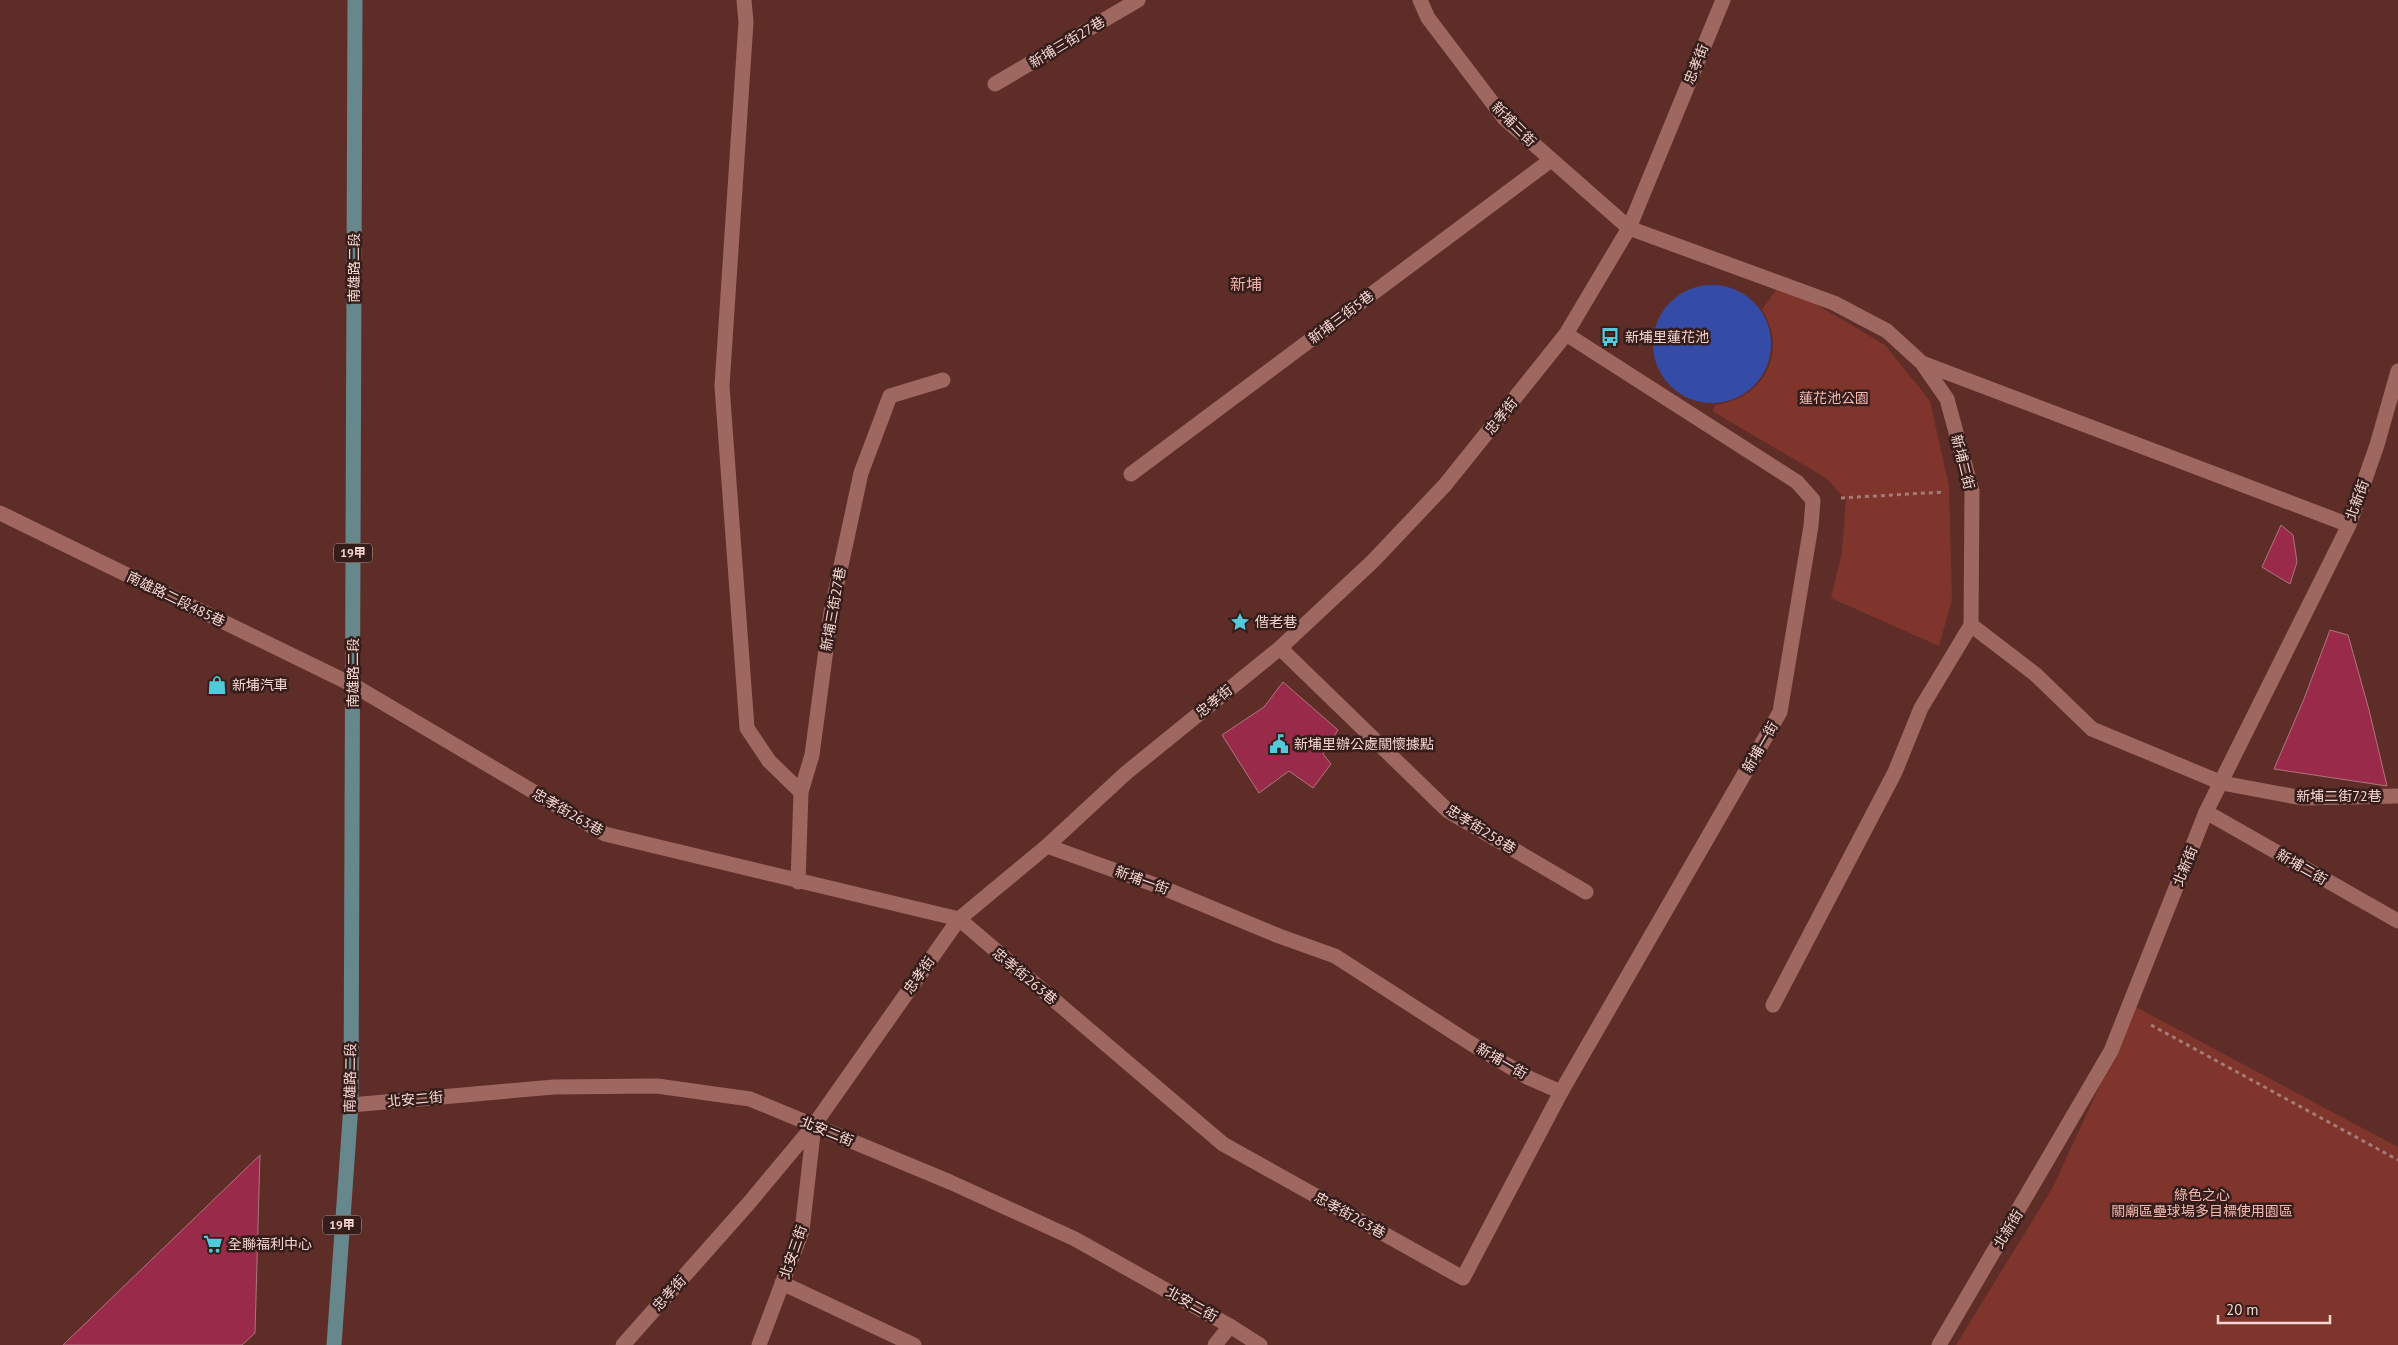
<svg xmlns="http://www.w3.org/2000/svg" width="2398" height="1345" font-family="'PT Sans','Noto Sans TC',sans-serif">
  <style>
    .green { fill: #7f342c }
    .water { fill: #344ca7 }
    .building { fill: #9a2a49; stroke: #ae757e }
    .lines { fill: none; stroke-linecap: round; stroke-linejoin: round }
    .path { stroke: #a57b76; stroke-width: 3; stroke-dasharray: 4 4; stroke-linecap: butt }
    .service { stroke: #9e675f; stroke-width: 15 }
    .minor { stroke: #9e675f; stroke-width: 15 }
    .primary { stroke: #66878b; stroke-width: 15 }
    .labels { text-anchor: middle; stroke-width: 5; stroke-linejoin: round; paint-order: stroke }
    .shield { fill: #341d1a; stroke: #bc9e9a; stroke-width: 1 }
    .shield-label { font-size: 12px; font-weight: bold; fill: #f6d6d1 }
    .street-label { font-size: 14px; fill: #f6d6d1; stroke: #341d1a }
    .poi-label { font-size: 14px; fill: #f6d6d1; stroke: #341d1a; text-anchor: start }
    .park-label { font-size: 14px; fill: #f6bab1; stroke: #341d1a }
    .quarter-label { font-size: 16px; fill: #f0b3aa; stroke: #341d1a }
  </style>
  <rect width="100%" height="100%" fill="#5e2d27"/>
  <path class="green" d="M 1777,289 L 1816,304 L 1885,345 L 1930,401 L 1949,486 L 1952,600 L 1939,646 L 1831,598 L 1842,552 L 1846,500 L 1826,478 L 1712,411 L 1716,405 C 1749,400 1774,377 1773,342 C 1773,330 1767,319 1762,309 Z
    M 2136,1007 L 2398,1147 L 2398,1345 L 1956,1345 L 2053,1187 Z"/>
  <path class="water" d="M1653 344a59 59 0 1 1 118 0a59 59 0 1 1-118 0Z"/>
  <path class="building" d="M 2281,525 L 2293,535 L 2297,562 L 2290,584 L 2262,567 Z
    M 2330,630 L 2348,635 L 2369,710 L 2387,786 L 2274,769 L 2304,699 Z
    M 1283,682 L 1338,730 L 1323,754 L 1331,764 L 1313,788 L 1289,771 L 1259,793 L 1222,735 L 1264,707 Z
    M 260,1155 L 255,1333 L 242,1345 L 63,1345 Z"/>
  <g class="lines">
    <path class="path" d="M 1841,498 L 1944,492
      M 2151,1025 L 2398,1160"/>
    <path class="service" d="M 744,0 L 746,22 L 722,386 L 747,728 L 769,761 L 801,792
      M 995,84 L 1138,0
      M 1131,474 L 1551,160
      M 0,513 L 353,685 L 605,834 L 959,919 L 1223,1144 L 1463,1278 L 1561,1092
      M 1280,648 L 1448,811 L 1586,892
      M 2206,812 L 2398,921
      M 798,882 L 801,792 L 812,755 L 831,612 L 861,473 L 890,396 L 943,380
      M 1773,1005 L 1895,772 L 1921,708 L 1971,625
      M 1215,1345 L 1230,1326"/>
    <path class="minor" d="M 1420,0 L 1428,18 L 1504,118 L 1629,228 L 1834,303 L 1887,331 L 1922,363 L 1947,399 L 1972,491 L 1971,625 L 2035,674 L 2092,729 L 2222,783 L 2302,798 L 2398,796
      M 1922,363 L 2349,525
      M 1047,846 L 1161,887 L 1279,936 L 1335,956 L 1470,1043 L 1529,1078 L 1561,1092 L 1780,712 L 1811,526 L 1813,500 L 1797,482 L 1566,334
      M 351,1105 L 554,1087 L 657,1086 L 750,1099 L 950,1182 L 1075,1239 L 1230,1326 L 1260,1345
      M 782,1283 L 914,1345
      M 623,1345 L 749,1203 L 814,1125 L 959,919 L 1047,846 L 1126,773 L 1280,648 L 1373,561 L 1445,485 L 1566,334 L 1629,228 L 1723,0
      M 759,1345 L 802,1231 L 814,1125
      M 1939,1345 L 2111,1051 L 2206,812 L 2349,525 L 2377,445 L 2398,371"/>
    <path class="primary" d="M 334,1345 L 351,1105 L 355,0"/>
  </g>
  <defs>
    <g id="bus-bare" transform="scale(1.5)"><path d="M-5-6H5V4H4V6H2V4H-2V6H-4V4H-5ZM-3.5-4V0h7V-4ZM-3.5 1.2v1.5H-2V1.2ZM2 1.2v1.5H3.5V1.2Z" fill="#53cadc" stroke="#341d1a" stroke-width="2.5" paint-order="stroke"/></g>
    <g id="sight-bare" transform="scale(1.5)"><path d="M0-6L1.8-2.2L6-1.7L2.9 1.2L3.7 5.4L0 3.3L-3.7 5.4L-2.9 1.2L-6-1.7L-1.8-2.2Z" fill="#53cadc" stroke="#341d1a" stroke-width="2.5" paint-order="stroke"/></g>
    <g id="shop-bare" transform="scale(1.5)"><path d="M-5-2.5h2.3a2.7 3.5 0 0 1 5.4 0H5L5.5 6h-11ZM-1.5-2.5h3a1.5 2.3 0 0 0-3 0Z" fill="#53cadc" stroke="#341d1a" stroke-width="2.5" paint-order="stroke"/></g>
    <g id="civic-bare" transform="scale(1.5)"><path d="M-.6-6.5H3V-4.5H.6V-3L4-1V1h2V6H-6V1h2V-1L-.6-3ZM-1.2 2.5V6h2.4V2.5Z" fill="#53cadc" stroke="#341d1a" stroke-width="2.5" paint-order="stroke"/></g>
    <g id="supermarket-bare" transform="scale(1.5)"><path d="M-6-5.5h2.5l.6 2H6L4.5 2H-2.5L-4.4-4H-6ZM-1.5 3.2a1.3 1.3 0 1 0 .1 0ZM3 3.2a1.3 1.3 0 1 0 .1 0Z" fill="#53cadc" stroke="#341d1a" stroke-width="2.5" paint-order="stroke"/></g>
  </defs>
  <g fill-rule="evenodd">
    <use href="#bus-bare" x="1610" y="337"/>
    <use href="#sight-bare" x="1240" y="622"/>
    <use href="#shop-bare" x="217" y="685"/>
    <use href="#civic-bare" x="1279" y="744"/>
    <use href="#supermarket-bare" x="213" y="1244"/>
  </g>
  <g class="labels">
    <g class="shield">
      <rect x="334" y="543.5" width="38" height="19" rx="4"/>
      <rect x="323" y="1215.5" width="38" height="19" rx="4"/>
    </g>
    <g class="shield-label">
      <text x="353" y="557">19甲</text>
      <text x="342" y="1229">19甲</text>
    </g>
    <g class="street-label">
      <text transform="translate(1067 42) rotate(-31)" y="5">新埔三街27巷</text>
      <text transform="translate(1696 64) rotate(-68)" y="5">忠孝街</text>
      <text transform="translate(1514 124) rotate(45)" y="5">新埔三街</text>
      <text transform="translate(354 268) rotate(-90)" y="5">南雄路二段</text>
      <text transform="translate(1341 317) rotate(-37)" y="5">新埔三街5巷</text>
      <text transform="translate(1501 416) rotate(-51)" y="5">忠孝街</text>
      <text transform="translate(1963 462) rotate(76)" y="5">新埔二街</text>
      <text transform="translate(2357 500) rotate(-70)" y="5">北新街</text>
      <text transform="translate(176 599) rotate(26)" y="5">南雄路二段485巷</text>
      <text transform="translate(833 609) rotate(-80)" y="5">新埔三街27巷</text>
      <text transform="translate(353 673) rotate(-90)" y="5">南雄路二段</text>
      <text transform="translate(1214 701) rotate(-39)" y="5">忠孝街</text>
      <text transform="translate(1760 747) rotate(-60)" y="5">新埔一街</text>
      <text x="2339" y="801">新埔二街72巷</text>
      <text transform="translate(568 812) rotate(30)" y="5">忠孝街263巷</text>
      <text transform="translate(1481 829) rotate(32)" y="5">忠孝街258巷</text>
      <text transform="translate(2185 866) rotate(-68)" y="5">北新街</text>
      <text transform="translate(2302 867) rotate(30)" y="5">新埔二街</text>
      <text transform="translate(1142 880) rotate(20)" y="5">新埔一街</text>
      <text transform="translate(919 975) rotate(-55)" y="5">忠孝街</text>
      <text transform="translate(1025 976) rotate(40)" y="5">忠孝街263巷</text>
      <text transform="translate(1502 1061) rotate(30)" y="5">新埔一街</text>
      <text transform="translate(350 1078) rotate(-89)" y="5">南雄路二段</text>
      <text transform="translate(415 1099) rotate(-5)" y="5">北安二街</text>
      <text transform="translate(827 1131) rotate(22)" y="5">北安二街</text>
      <text transform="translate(1350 1215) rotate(29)" y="5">忠孝街263巷</text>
      <text transform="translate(2008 1229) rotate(-59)" y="5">北新街</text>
      <text transform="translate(793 1252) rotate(-71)" y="5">北安三街</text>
      <text transform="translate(669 1293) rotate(-48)" y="5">忠孝街</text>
      <text transform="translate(1192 1304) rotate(29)" y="5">北安二街</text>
    </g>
    <g class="poi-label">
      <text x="1625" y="342">新埔里蓮花池</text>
      <text x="1255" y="627">偕老巷</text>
      <text x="232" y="690">新埔汽車</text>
      <text x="1294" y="749">新埔里辦公處關懷據點</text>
      <text x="228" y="1249">全聯福利中心</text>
    </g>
    <g class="park-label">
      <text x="1834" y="403">蓮花池公園</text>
      <text x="2202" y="1200">綠色之心<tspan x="2202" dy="16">關廟區壘球場多目標使用園區</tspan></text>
    </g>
    <g class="quarter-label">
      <text x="1246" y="290">新埔</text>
    </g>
  </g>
  <path d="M2218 1315v8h112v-8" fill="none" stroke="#f6d6d1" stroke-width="2.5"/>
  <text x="2226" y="1315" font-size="15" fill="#f6d6d1" stroke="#341d1a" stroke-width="4" paint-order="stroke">20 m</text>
</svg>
